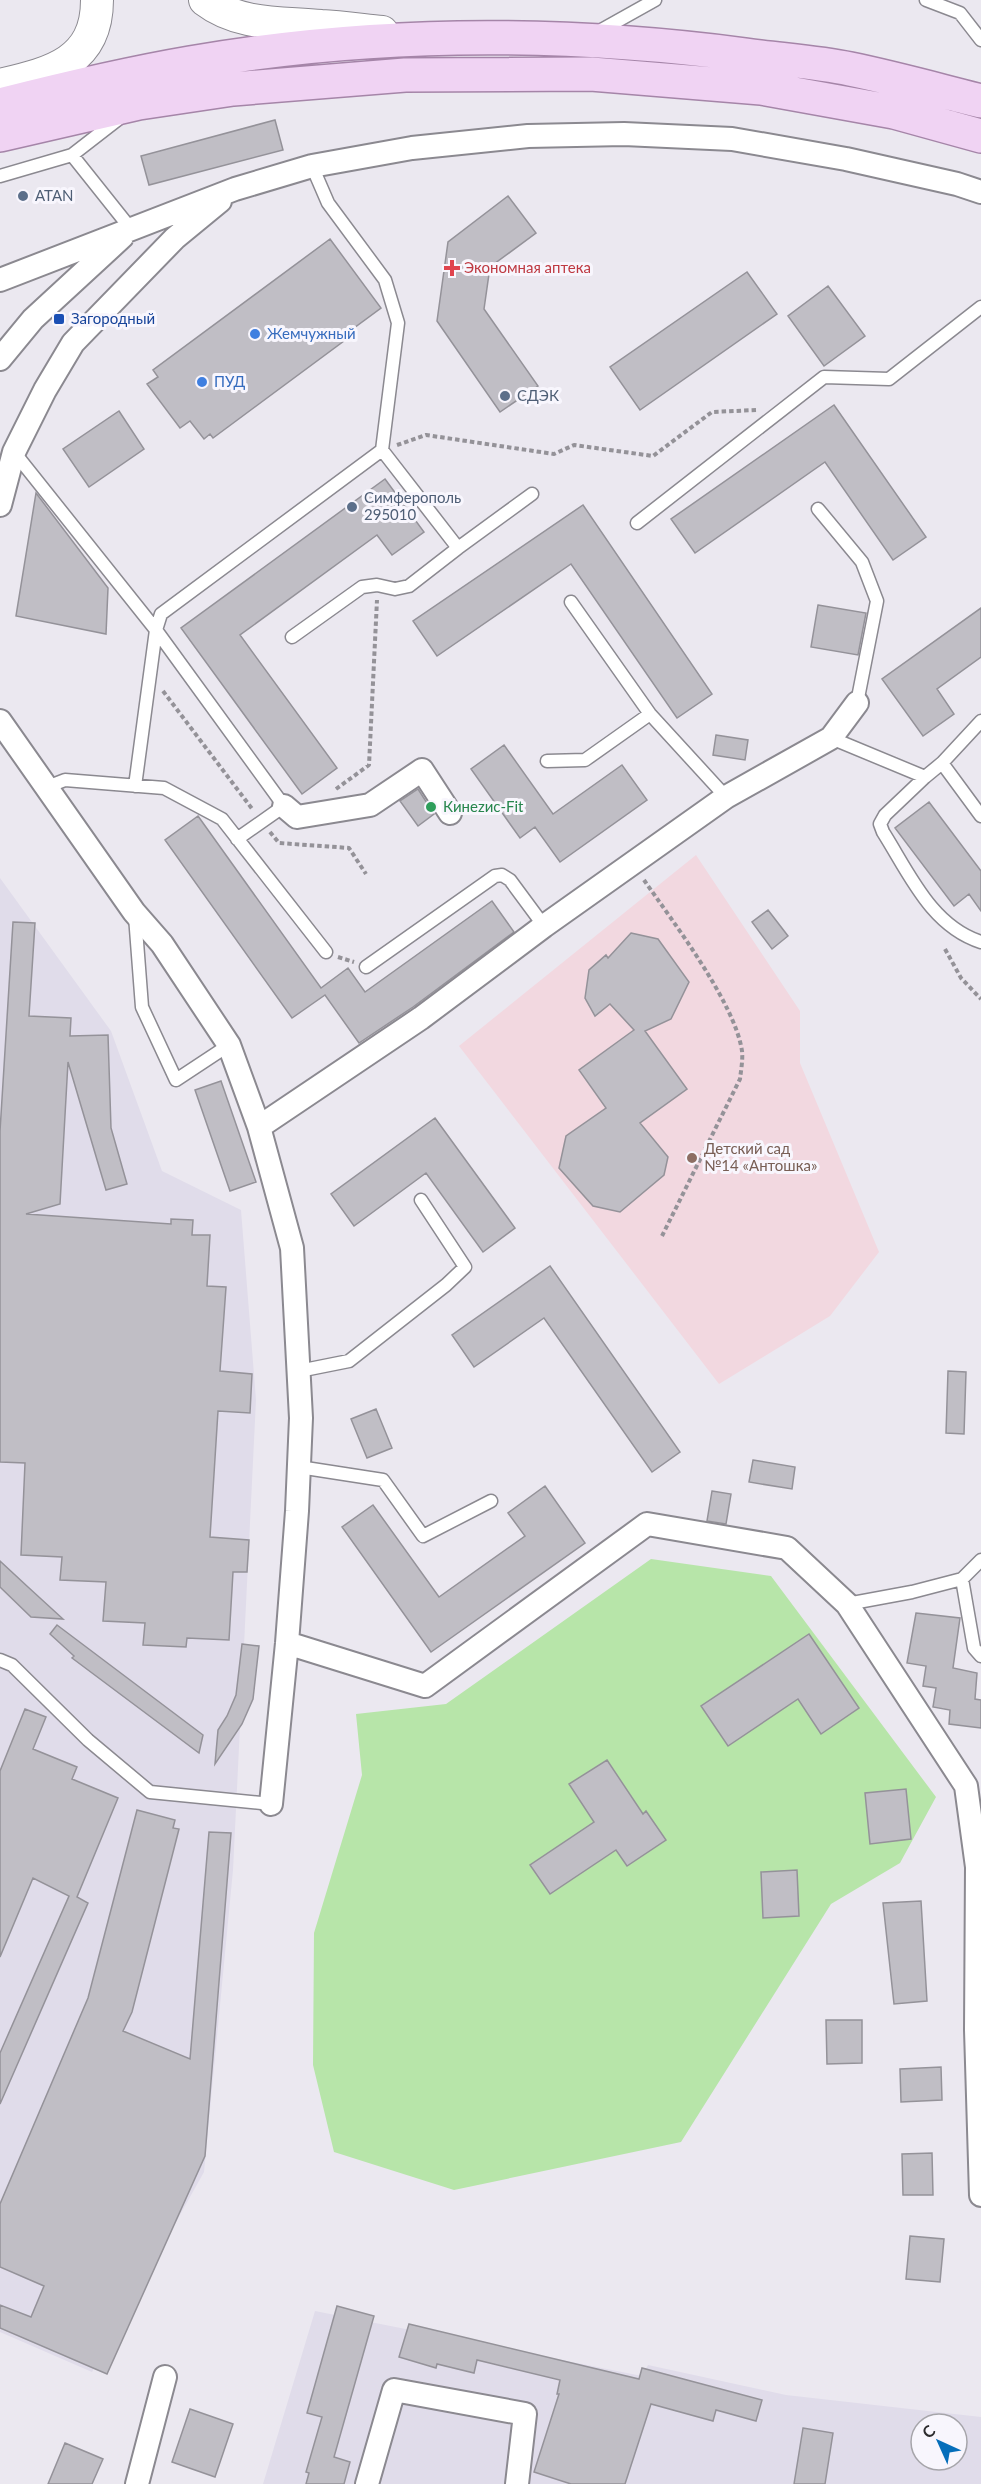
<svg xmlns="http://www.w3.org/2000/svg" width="981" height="2484" font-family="Lato,sans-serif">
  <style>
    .built { fill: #e0dcea; fill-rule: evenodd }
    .education { fill: #f2d8e0 }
    .green { fill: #b7e5a9 }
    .building { fill: #c0bec5; stroke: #949299; stroke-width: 1.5 }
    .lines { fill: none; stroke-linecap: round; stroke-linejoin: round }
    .service-casing { stroke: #8b8990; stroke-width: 15 }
    .minor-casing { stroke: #8b8990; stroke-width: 26 }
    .secondary-casing { stroke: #8b8990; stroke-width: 34 }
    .primary-casing { stroke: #a585a8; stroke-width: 36 }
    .path { stroke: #949298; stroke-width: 4; stroke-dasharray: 4.5 3; stroke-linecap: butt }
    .service { stroke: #fff; stroke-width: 12 }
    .minor { stroke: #fff; stroke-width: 22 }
    .secondary { stroke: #fff; stroke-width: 32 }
    .primary { stroke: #f0d3f3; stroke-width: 33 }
    .service-dot { fill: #5c6f8a; stroke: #f8f6fd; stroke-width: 2 }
    .health-dot { fill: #e0444e; stroke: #f8f6fd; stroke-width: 2 }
    .transit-dot { fill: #1a4fb4; stroke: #f8f6fd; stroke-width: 2 }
    .shop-dot { fill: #3f7fe0; stroke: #f8f6fd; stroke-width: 2 }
    .leisure-dot { fill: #2e9e5b; stroke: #f8f6fd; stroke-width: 2 }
    .education-dot { fill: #8d6e63; stroke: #f8f6fd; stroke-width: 2 }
    .labels { text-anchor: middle; stroke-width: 6; stroke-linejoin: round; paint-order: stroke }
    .service-label { font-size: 15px; fill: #4e5e75; stroke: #f8f6fd; text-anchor: start }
    .health-label { font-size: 15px; fill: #be3a42; stroke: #f8f6fd; text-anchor: start }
    .transit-label { font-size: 15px; fill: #164399; stroke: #f8f6fd; text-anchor: start }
    .shop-label { font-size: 15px; fill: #366cbe; stroke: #f8f6fd; text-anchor: start }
    .leisure-label { font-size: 15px; fill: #27864d; stroke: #f8f6fd; text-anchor: start }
    .education-label { font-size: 15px; fill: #785e54; stroke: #f8f6fd; text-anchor: start }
  </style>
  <rect width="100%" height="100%" fill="#ebe8f0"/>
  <path class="built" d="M 0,878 L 111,1031 L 162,1171 L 241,1210 L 256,1400 L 233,1870 L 204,2172 L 92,2372 L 0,2332 Z
    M 315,2311 L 642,2376 L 648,2365 L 786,2395 L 981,2417 L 981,2484 L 263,2484 ZM 921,2424 L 957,2424 L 957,2460 L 921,2460 Z"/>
  <path class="education" d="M 696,855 L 800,1011 L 800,1063 L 879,1252 L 830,1316 L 719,1384 L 459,1046 Z"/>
  <path class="green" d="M 651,1559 L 771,1576 L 936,1797 L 900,1863 L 831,1904 L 681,2142 L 454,2190 L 334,2152 L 313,2065 L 314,1933 L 362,1775 L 356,1714 L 446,1704 Z"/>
  <path class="building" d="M 275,120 L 283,150 L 149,185 L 141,156 Z
    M 508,196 L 536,233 L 490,267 L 484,309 L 538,386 L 500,412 L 437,321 L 448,242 Z
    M 330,239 L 381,308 L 350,331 L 352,335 L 213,438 L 210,434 L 204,439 L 190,421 L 180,428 L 147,384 L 158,377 L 153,370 Z
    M 747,272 L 777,314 L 640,410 L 610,367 Z
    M 828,286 L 865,336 L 824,366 L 788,316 Z
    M 834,405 L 926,537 L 893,560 L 825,462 L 695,553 L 671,519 Z
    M 119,411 L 144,449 L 89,487 L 63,449 Z
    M 385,479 L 424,532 L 392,555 L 377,535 L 240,635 L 337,768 L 302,794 L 181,628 Z
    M 36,493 L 108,588 L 106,634 L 16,616 Z
    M 583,505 L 712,694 L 677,718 L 571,564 L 437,656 L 413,621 Z
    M 818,605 L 866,613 L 858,655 L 811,647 Z
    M 981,608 L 981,657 L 937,689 L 954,714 L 923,736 L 882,679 Z
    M 716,735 L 748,740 L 745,760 L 713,755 Z
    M 504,745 L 553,814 L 622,765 L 647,800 L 560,862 L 535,827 L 520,838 L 471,769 Z
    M 418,789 L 434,814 L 418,826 L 400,801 Z
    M 929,802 L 981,871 L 981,911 L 969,894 L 954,906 L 895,828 Z
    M 198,816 L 321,988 L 348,968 L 365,992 L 492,901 L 514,932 L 413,1007 L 359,1043 L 325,995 L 292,1018 L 165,840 Z
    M 768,910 L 788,936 L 772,949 L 752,922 Z
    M 13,922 L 35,923 L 29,1016 L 71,1018 L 70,1036 L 108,1035 L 111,1128 L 127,1184 L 106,1190 L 68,1062 L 60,1204 L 26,1214 L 171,1224 L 171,1219 L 193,1220 L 192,1235 L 210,1235 L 207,1286 L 226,1287 L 220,1371 L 252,1374 L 250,1413 L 218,1411 L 210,1537 L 249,1540 L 247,1572 L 233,1572 L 229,1640 L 187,1638 L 186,1647 L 143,1645 L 145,1623 L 103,1621 L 106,1582 L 60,1580 L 62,1557 L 21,1555 L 25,1463 L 0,1462 L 0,1131 Z
    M 631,933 L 658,939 L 689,982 L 671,1019 L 645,1031 L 687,1089 L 640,1123 L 668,1157 L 664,1175 L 620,1212 L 593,1206 L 559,1168 L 566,1136 L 606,1108 L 579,1070 L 634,1030 L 610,1004 L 595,1016 L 585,998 L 589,970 L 606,955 L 608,958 Z
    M 221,1081 L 256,1182 L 230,1191 L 195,1090 Z
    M 435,1118 L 515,1228 L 483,1252 L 426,1173 L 354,1226 L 331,1194 Z
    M 550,1266 L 680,1452 L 652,1472 L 544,1318 L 474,1367 L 452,1335 Z
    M 948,1371 L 966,1372 L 964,1434 L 946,1433 Z
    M 376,1409 L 392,1448 L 367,1458 L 351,1419 Z
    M 753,1460 L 795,1467 L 792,1489 L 749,1482 Z
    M 545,1486 L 585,1543 L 431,1652 L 342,1527 L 373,1505 L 439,1597 L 525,1536 L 508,1513 Z
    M 712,1491 L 731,1494 L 726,1524 L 707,1521 Z
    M 0,1561 L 28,1587 L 63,1619 L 31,1617 L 0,1587 Z
    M 916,1613 L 960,1618 L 953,1668 L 977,1673 L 975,1699 L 981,1700 L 981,1728 L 949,1724 L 950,1710 L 933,1707 L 936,1688 L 923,1686 L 926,1666 L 907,1663 Z
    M 57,1625 L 203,1735 L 199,1753 L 72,1658 L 74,1656 L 50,1634 Z
    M 809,1634 L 859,1708 L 821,1734 L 798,1699 L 728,1746 L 701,1706 Z
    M 242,1644 L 259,1646 L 253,1699 L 242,1724 L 215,1764 L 218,1730 L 227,1716 L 236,1695 Z
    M 25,1709 L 46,1717 L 33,1749 L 77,1767 L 72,1779 L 118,1798 L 77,1897 L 88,1903 L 0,2104 L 0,2053 L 69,1896 L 33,1878 L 0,1957 L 0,1771 Z
    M 607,1760 L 643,1814 L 646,1811 L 666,1840 L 627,1866 L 616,1850 L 550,1894 L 530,1865 L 594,1822 L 569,1784 Z
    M 906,1789 L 911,1839 L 870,1844 L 865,1793 Z
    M 137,1810 L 175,1820 L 173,1828 L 179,1829 L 132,2012 L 123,2031 L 190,2059 L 209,1832 L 231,1833 L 205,2156 L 107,2374 L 0,2328 L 0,2305 L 31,2317 L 44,2286 L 0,2267 L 0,2204 L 88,1998 Z
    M 797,1870 L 799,1916 L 763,1918 L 761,1872 Z
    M 921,1901 L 927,2001 L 894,2004 L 883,1903 Z
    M 826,2020 L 862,2020 L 862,2063 L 827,2064 Z
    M 941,2067 L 942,2100 L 901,2102 L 900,2069 Z
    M 932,2153 L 933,2195 L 903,2195 L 902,2154 Z
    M 910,2236 L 944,2239 L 940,2282 L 906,2279 Z
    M 337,2306 L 374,2316 L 334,2457 L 350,2462 L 344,2484 L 306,2484 L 309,2473 L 306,2472 L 322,2417 L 307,2413 Z
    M 409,2324 L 639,2379 L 642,2368 L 762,2400 L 756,2421 L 716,2410 L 713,2421 L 651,2404 L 625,2484 L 571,2484 L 534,2472 L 559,2394 L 557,2394 L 560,2380 L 477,2360 L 474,2373 L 437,2364 L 436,2368 L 399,2357 Z
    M 190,2409 L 233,2424 L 215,2477 L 172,2462 Z
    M 803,2428 L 833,2433 L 825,2484 L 794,2484 Z
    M 65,2443 L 103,2459 L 92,2484 L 48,2484 Z"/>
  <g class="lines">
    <g class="service-casing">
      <path id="service" d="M 926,0 L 960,13 L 981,40
        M 596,33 L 655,0
        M 72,155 L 131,229
        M 0,176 L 72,155 L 121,117
        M 382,450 L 458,548 L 532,494
        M 14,452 L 156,630 L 284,806 L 237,839
        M 818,509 L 862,562 L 877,601 L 857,703
        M 637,523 L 824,377 L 889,379 L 981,307
        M 571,602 L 650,714 L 726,797
        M 292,637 L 362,587 L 377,585 L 395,589 L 409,586 L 458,548
        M 831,738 L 925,777 L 942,763 L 981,721
        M 547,761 L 585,760 L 650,714
        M 942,763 L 981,816
        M 925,777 L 885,815 L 880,824 L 883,832 C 909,873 931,926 981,942
        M 135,786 L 156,630 L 161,614 L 382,450 L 398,323 L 385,280 L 328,203 L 312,166
        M 47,787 L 65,780 L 164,788 L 222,819 L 326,952
        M 135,916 L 142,1007 L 176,1080 L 229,1045
        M 366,967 L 495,876 L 502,875 L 510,880 L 544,926
        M 299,1371 L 349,1361 L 446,1285 L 465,1267 L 421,1200
        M 299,1467 L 383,1480 L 423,1536 L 491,1501
        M 962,1579 L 981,1560
        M 847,1604 L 912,1592 L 962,1579 L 974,1648 L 981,1656
        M 0,1660 L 12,1665 L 88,1740 L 150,1792 L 271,1804"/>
    </g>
    <g class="minor-casing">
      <path id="minor" d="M 0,280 L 235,189 L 312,166 L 412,148 L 528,136 L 624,134 L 732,139 L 846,159 L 957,184 L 981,192
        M 0,359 L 33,319 L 122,237
        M 0,505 L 14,452 L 45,390 L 73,343 L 175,238 L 220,201
        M 0,721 L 134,912 L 162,944 L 229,1045 L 259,1127 L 292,1248 L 301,1418 L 297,1511 L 287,1643 L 271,1804
        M 284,806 L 297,817 L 370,805 L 422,770 L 450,813
        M 259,1127 L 421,1018 L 544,926 L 726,797 L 831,738 L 857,703
        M 287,1643 L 425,1686 L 647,1524 L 787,1548 L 847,1604 L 966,1786 L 977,1867 L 976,2030 L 981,2195
        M 137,2484 L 165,2377
        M 367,2484 L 394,2390 L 525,2414 L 517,2484"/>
    </g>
    <g class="secondary-casing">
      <path id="secondary" d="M 205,0 C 239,26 281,22 321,26 C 341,27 362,30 382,32
        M 0,85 C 50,73 97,63 97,0"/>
    </g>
    <g class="primary-casing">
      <path id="primary" d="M 0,105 C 63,89 126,74 190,63 C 373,31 563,31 746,55 C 781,60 816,62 850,69 C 894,78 937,90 981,101
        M 0,135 L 139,103 L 233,89 L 405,75 L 591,74 L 761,88 L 894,112 L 981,136"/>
    </g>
    <path class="path" d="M 397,445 L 426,435 L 554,454 L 574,445 L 653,456 L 712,412 L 756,410
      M 163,691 L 253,810
      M 336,789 L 369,765 L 377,600
      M 270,832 L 279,843 L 349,848 L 366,874
      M 644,880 C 673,922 735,1003 742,1051 C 743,1060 741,1070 740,1079 L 662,1236
      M 945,949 L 961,978 L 981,999
      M 338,957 L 354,962"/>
    <use href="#service" class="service"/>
    <use href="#minor" class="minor"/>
    <use href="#secondary" class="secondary"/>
    <use href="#primary" class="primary"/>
  </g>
  <g class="service-dot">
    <circle cx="23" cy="196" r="6"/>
    <circle cx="505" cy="396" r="6"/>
    <circle cx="352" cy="507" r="6"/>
  </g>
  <path class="health-dot" d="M449 259h6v6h6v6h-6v6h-6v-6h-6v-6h6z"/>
  <rect class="transit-dot" x="53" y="313" width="12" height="12" rx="3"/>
  <g class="shop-dot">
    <circle cx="255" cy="334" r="6"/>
    <circle cx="202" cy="382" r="6"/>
  </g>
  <circle class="leisure-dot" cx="431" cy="807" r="6"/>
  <circle class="education-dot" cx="692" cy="1158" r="6"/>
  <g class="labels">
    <g class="service-label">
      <text x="35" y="201">ATAN</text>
      <text x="517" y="401">СДЭК</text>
      <text x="364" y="503">Симферополь<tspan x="364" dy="17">295010</tspan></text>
    </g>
    <g class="health-label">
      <text x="464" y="273">Экономная аптека</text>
    </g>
    <g class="transit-label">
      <text x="71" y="324">Загородный</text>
    </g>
    <g class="shop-label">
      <text x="267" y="339">Жемчужный</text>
      <text x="214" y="387">ПУД</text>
    </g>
    <g class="leisure-label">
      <text x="443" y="812">Кинеzис-Fit</text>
    </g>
    <g class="education-label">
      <text x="704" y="1154">Детский сад<tspan x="704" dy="17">№14 «Антошка»</tspan></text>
    </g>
  </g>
  <g transform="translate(939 2442) rotate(315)"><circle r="28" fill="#f8f6fd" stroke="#a6a5aa" stroke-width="1.5"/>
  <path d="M0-4.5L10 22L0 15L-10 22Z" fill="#056eba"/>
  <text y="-9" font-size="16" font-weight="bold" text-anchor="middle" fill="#2c2b2d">С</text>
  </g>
</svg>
